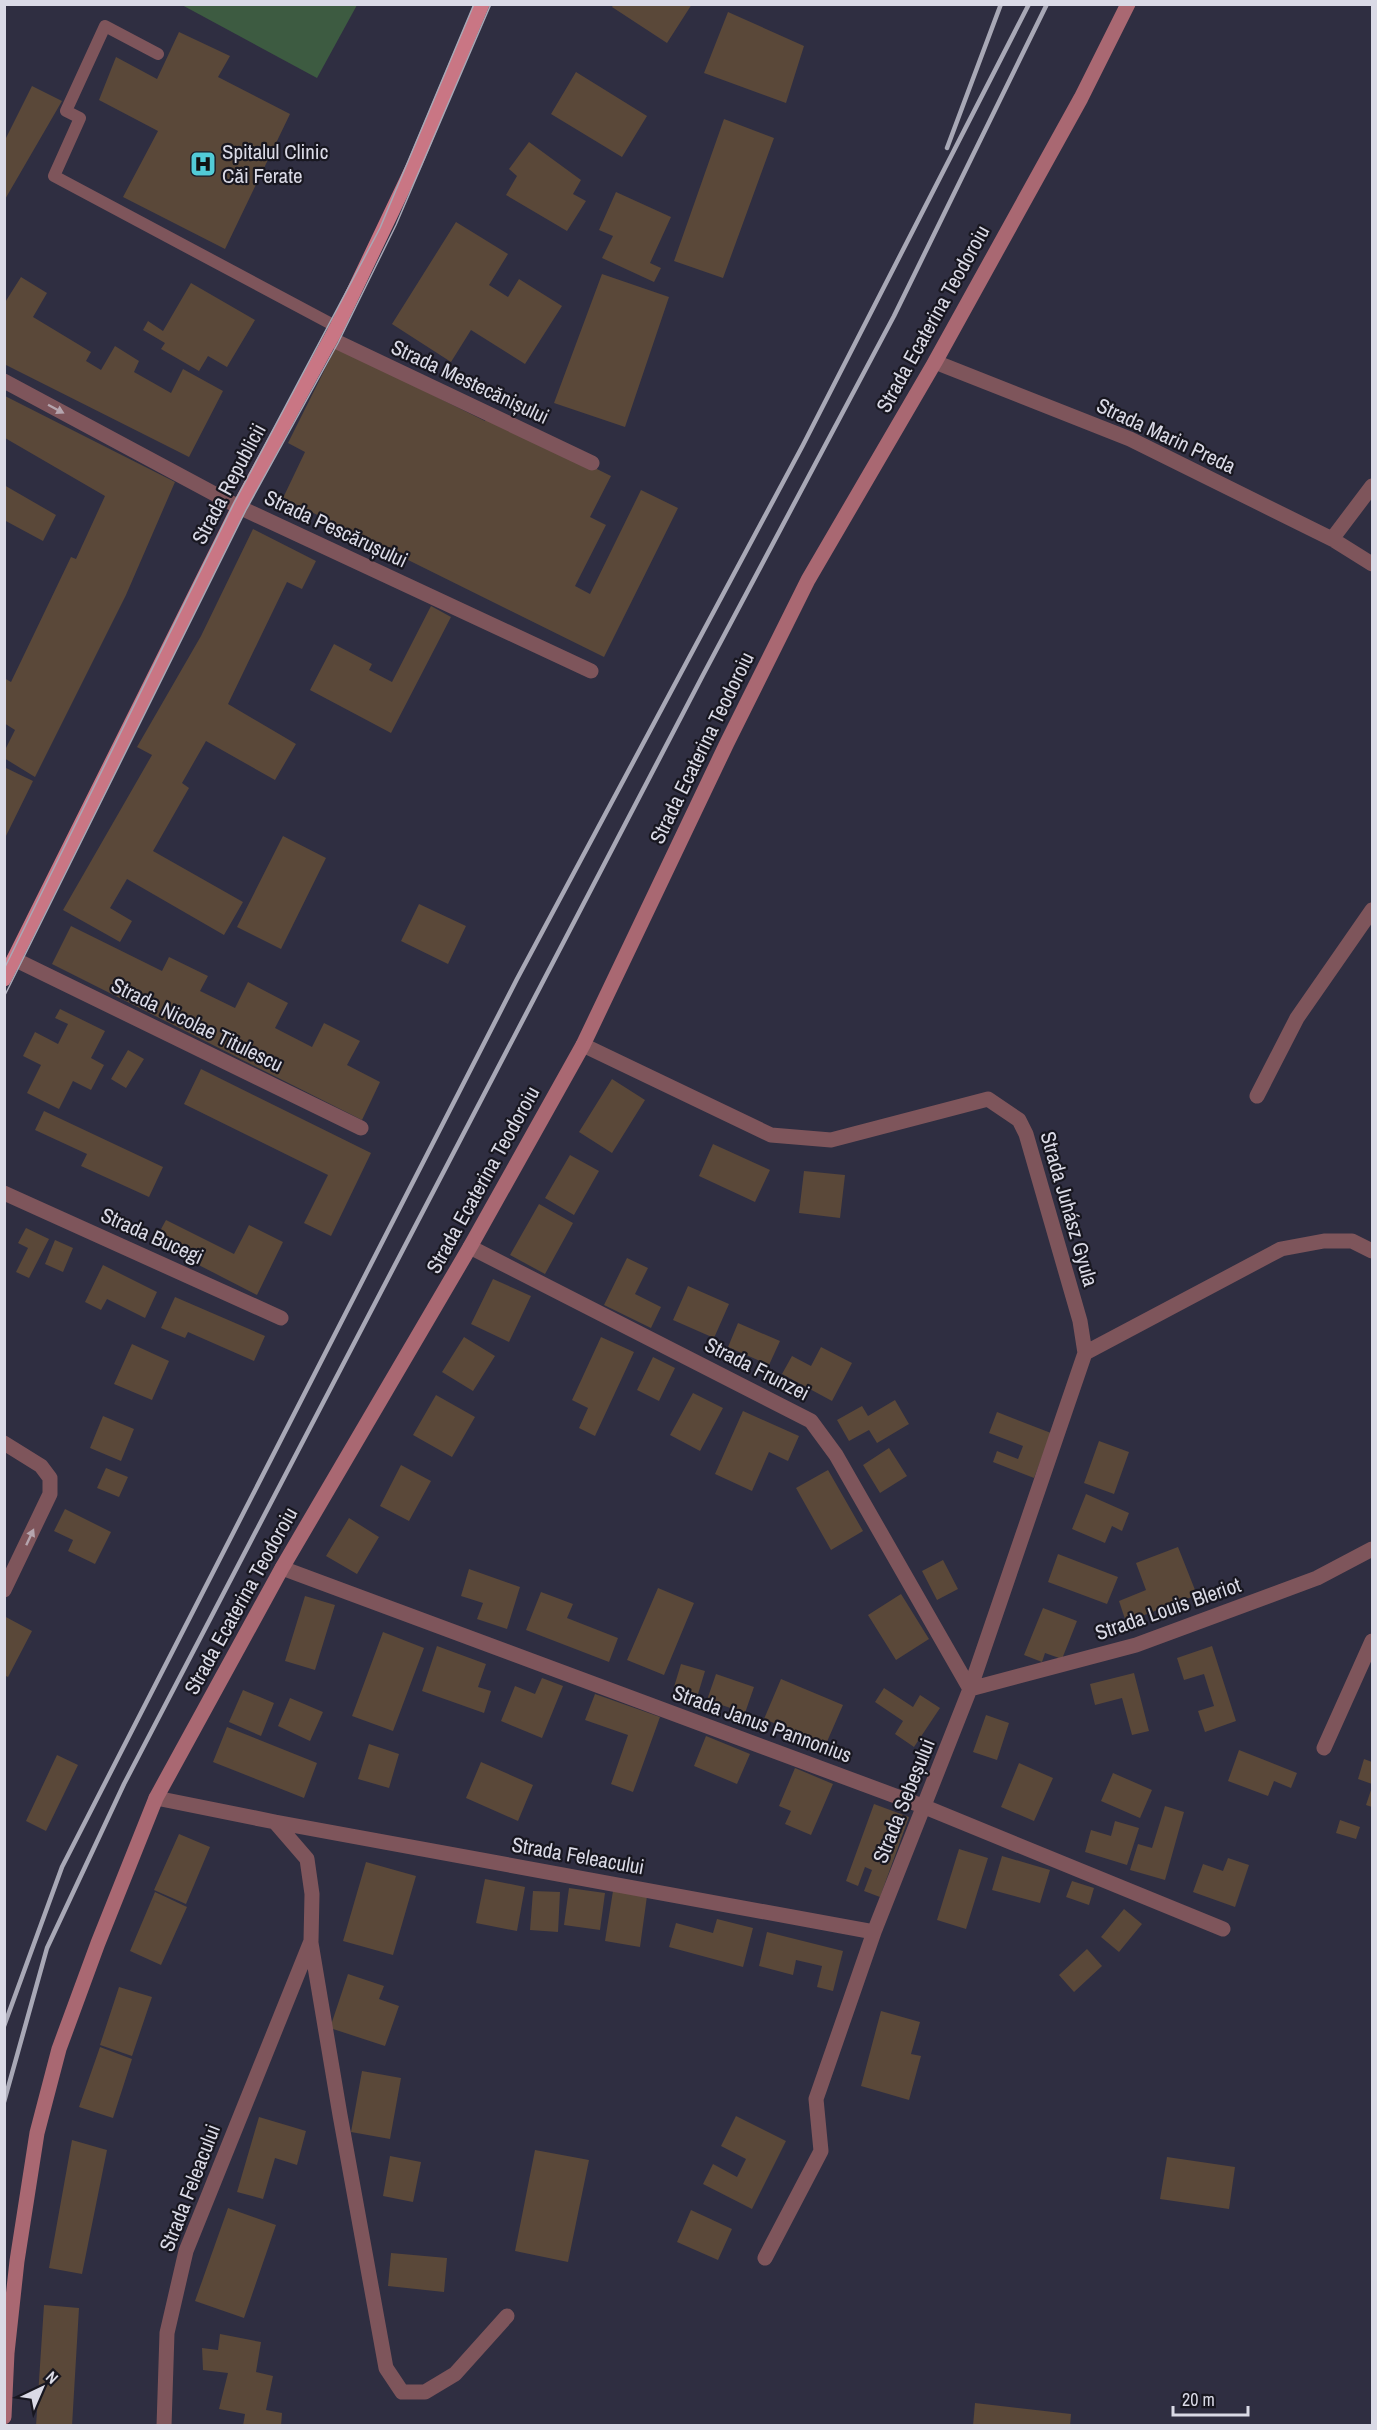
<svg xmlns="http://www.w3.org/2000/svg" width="1377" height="2430" font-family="'Archivo Narrow',sans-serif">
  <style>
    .green { fill: #3d5b41 }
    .building { fill: #5a4839 }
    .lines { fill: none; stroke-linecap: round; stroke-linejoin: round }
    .lane { stroke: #7e555b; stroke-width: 12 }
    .street { stroke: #7e555b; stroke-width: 15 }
    .secondary { stroke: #a96872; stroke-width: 15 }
    .primary { stroke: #c97684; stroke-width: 15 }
    .tram { stroke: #a8a8b6; stroke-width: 1.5 }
    .rail { stroke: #a8a8b6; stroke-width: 4.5 }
    .oneway { fill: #b5a5ae }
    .labels { text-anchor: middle; stroke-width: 4.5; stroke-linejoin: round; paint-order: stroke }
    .poi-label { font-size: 21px; fill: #dadae6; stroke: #181720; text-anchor: start }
    .street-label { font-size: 21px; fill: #dadae6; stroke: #181720 }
  </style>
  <rect width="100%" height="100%" fill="#2f2e41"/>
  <path class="green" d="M 182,5 L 357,5 L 317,78 Z"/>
  <path class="building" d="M 614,4 L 692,4 L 667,43 L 612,7 Z
    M 728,12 L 804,46 L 786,103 L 704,73 Z
    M 179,32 L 230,56 L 218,77 L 290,114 L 225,249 L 123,197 L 158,131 L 99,100 L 116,57 L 157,79 Z
    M 576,72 L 647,116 L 622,157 L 551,114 Z
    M 32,86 L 62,101 L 4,201 L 4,142 Z
    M 724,119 L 774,138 L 723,278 L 674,261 Z
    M 529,142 L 581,180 L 573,194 L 586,201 L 567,231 L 506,195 L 517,176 L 509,169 Z
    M 616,192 L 671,217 L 650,263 L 661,268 L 654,282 L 602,258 L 613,236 L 599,230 Z
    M 456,222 L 508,254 L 489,285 L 508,297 L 519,279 L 562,306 L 525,364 L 471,330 L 451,362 L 392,324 Z
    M 602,274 L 669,297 L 625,427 L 554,403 Z
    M 21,277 L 47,293 L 33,317 L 91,352 L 86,361 L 101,370 L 115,346 L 139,361 L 134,372 L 171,393 L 183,369 L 223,391 L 189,457 L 4,364 L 4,304 Z
    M 191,283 L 255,320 L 227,367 L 208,356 L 199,371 L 161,349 L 165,343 L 143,330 L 148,321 L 163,331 Z
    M 336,347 L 485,421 L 488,415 L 611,476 L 590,517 L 606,525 L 575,586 L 590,594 L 641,490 L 678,508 L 604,657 L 283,498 L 305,452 L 288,443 Z
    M 5,396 L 175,482 L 126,595 L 35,777 L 4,758 L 4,752 L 15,730 L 4,723 L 4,678 L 11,682 L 71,557 L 76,559 L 105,496 L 5,438 Z
    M 4,485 L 56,515 L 43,541 L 4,520 Z
    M 253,529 L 316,561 L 302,589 L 287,582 L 228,704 L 296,744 L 275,780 L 206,741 L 182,783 L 189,788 L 153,851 L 243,902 L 224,935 L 127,879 L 110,908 L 132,921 L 120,942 L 63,910 L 152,755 L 137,747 L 201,636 Z
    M 431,606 L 451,617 L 391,733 L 310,690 L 334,644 L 372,664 L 369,670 L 392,682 Z
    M 4,767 L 33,781 L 4,840 Z
    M 283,836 L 326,858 L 281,949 L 237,927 Z
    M 419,904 L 466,926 L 448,964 L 401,941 Z
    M 71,926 L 162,971 L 169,957 L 208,976 L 200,991 L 235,1008 L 248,982 L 288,1003 L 275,1028 L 312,1047 L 324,1023 L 360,1041 L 347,1065 L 380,1082 L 362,1120 L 52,964 Z
    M 60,1009 L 105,1031 L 91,1058 L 104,1065 L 91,1090 L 73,1081 L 59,1109 L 27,1093 L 41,1065 L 23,1056 L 35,1032 L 58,1044 L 68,1024 L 55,1018 Z
    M 128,1050 L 144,1059 L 126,1088 L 111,1079 Z
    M 201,1069 L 371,1153 L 331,1236 L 304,1223 L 328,1175 L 184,1104 Z
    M 612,1079 L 645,1100 L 612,1153 L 579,1132 Z
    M 44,1111 L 163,1167 L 149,1197 L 81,1166 L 87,1154 L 35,1130 Z
    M 713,1144 L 770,1170 L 755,1202 L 699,1176 Z
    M 570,1155 L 599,1171 L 574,1215 L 545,1198 Z
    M 804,1171 L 845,1175 L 840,1218 L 799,1213 Z
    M 539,1204 L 573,1223 L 545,1274 L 510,1255 Z
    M 166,1220 L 234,1254 L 249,1225 L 283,1242 L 257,1295 L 154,1242 Z
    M 26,1228 L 49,1239 L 29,1278 L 16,1272 L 28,1248 L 18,1243 Z
    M 55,1240 L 73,1248 L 63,1272 L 45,1264 Z
    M 627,1258 L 648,1268 L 635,1294 L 661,1307 L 651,1328 L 604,1305 Z
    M 103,1265 L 157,1292 L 145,1318 L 107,1299 L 101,1310 L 85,1302 Z
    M 493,1279 L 531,1296 L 509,1342 L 471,1324 Z
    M 688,1286 L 729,1304 L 714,1338 L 673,1320 Z
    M 175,1297 L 265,1336 L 254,1361 L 188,1332 L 185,1338 L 161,1328 Z
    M 738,1323 L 780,1341 L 769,1365 L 728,1347 Z
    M 464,1337 L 495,1356 L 473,1391 L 442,1372 Z
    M 601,1337 L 634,1352 L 595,1436 L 579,1428 L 588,1408 L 572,1400 Z
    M 132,1344 L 169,1361 L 152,1400 L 114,1384 Z
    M 821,1347 L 852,1363 L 832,1401 L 782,1374 L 792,1356 L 811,1366 Z
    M 653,1357 L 675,1368 L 659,1401 L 637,1390 Z
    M 693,1393 L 723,1408 L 700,1451 L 670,1435 Z
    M 436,1395 L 475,1417 L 452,1457 L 413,1435 Z
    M 895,1400 L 909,1424 L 877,1443 L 869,1430 L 849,1441 L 837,1420 L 862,1406 L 868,1416 Z
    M 743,1411 L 799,1436 L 788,1461 L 769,1452 L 752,1491 L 715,1474 Z
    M 997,1412 L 1051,1433 L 1034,1478 L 993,1462 L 997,1451 L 1018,1459 L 1023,1446 L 989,1433 Z
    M 103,1416 L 134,1429 L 121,1461 L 90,1448 Z
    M 1099,1441 L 1129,1452 L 1114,1494 L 1084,1483 Z
    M 889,1448 L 907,1476 L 880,1493 L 863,1465 Z
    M 401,1465 L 431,1481 L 409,1521 L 380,1506 Z
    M 106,1468 L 128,1477 L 119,1497 L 97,1488 Z
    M 828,1470 L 863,1531 L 831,1550 L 796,1488 Z
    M 1086,1494 L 1129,1513 L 1122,1531 L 1112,1526 L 1105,1543 L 1072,1529 Z
    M 65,1509 L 111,1532 L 95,1564 L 68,1551 L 73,1540 L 54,1531 Z
    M 349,1518 L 379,1537 L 357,1574 L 326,1556 Z
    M 1178,1547 L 1197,1595 L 1126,1622 L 1119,1601 L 1146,1590 L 1136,1563 Z
    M 1058,1554 L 1118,1577 L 1107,1604 L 1048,1582 Z
    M 943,1560 L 958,1589 L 937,1600 L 922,1571 Z
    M 469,1569 L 520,1587 L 507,1629 L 477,1619 L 483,1603 L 461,1596 Z
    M 658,1588 L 694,1603 L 664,1675 L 627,1660 Z
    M 541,1592 L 573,1604 L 567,1618 L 618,1638 L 609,1662 L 526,1630 Z
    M 901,1594 L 929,1639 L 896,1660 L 868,1615 Z
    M 305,1596 L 335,1605 L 315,1670 L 285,1661 Z
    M 1043,1608 L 1077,1621 L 1062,1659 L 1045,1653 L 1042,1662 L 1024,1655 Z
    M 4,1616 L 32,1631 L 8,1677 L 4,1675 Z
    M 383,1632 L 424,1648 L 393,1731 L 352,1716 Z
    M 437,1646 L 486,1664 L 478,1687 L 491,1691 L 484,1713 L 422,1691 Z
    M 1212,1646 L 1236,1721 L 1205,1732 L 1198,1711 L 1214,1706 L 1204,1674 L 1184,1680 L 1177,1658 Z
    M 681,1664 L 705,1671 L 698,1694 L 674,1687 Z
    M 1134,1673 L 1149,1731 L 1132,1735 L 1122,1698 L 1095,1705 L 1090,1684 Z
    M 716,1674 L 754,1687 L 745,1713 L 707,1700 Z
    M 542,1678 L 563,1686 L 542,1738 L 501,1721 L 515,1686 L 535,1694 Z
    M 781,1679 L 843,1705 L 826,1744 L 764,1719 Z
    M 884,1688 L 913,1707 L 920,1695 L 940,1708 L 914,1747 L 895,1734 L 903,1721 L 875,1702 Z
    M 243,1690 L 274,1703 L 261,1736 L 229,1722 Z
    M 595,1694 L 660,1717 L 633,1792 L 611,1784 L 628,1735 L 585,1720 Z
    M 290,1698 L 323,1712 L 310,1741 L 278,1726 Z
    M 986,1715 L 1009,1723 L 997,1760 L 973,1752 Z
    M 227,1727 L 317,1763 L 304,1798 L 213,1762 Z
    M 706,1736 L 750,1754 L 737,1784 L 694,1766 Z
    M 369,1744 L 399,1754 L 389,1788 L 358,1779 Z
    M 1239,1750 L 1297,1773 L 1291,1788 L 1274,1781 L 1268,1796 L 1228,1781 Z
    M 57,1755 L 78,1765 L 46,1831 L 26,1821 Z
    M 1364,1759 L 1372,1762 L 1372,1784 L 1358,1779 Z
    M 481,1762 L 533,1785 L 518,1821 L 466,1798 Z
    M 1019,1763 L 1053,1778 L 1034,1821 L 1001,1807 Z
    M 795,1768 L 833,1784 L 811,1835 L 785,1824 L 791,1811 L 779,1806 Z
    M 1113,1773 L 1152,1790 L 1140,1818 L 1101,1801 Z
    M 1372,1787 L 1372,1807 L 1366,1805 Z
    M 874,1804 L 909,1817 L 880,1897 L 864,1891 L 872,1870 L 865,1867 L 858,1886 L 846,1881 Z
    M 1165,1806 L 1184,1812 L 1165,1880 L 1130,1870 L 1138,1844 L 1152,1848 Z
    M 1340,1820 L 1360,1827 L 1356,1839 L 1336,1833 Z
    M 1115,1821 L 1139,1828 L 1127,1865 L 1085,1852 L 1091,1830 L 1111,1836 Z
    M 179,1834 L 210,1847 L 186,1904 L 154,1890 Z
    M 959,1849 L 988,1858 L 966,1929 L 937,1920 Z
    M 1002,1856 L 1050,1870 L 1040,1903 L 992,1890 Z
    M 1228,1858 L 1249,1865 L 1235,1907 L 1193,1892 L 1203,1864 L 1223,1871 Z
    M 366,1862 L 416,1876 L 393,1955 L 343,1941 Z
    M 485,1879 L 525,1887 L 517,1931 L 476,1923 Z
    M 1072,1881 L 1094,1888 L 1089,1905 L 1066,1897 Z
    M 569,1888 L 605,1893 L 600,1930 L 564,1925 Z
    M 533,1891 L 560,1892 L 558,1932 L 530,1930 Z
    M 613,1891 L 647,1896 L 640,1947 L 605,1941 Z
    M 155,1892 L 187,1907 L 161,1965 L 130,1951 Z
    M 1124,1909 L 1142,1924 L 1119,1952 L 1101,1937 Z
    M 717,1919 L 753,1928 L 743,1967 L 669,1947 L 676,1923 L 713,1933 Z
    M 767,1932 L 843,1951 L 833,1991 L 817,1987 L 822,1966 L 796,1960 L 793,1975 L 759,1966 Z
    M 1087,1949 L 1102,1966 L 1074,1992 L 1059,1975 Z
    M 348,1974 L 384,1986 L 379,1999 L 399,2006 L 385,2046 L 330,2028 Z
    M 119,1987 L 152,1997 L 132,2056 L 100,2045 Z
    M 881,2011 L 920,2022 L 911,2054 L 921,2056 L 909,2100 L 861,2086 Z
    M 100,2047 L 132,2059 L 113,2118 L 79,2107 Z
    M 362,2071 L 401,2078 L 390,2139 L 351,2132 Z
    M 736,2116 L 786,2141 L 752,2209 L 703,2184 L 713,2164 L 737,2177 L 746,2159 L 721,2146 Z
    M 259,2117 L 306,2131 L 297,2165 L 275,2158 L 263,2199 L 237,2192 Z
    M 72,2140 L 107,2150 L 82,2274 L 49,2268 Z
    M 535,2150 L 589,2160 L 568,2262 L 515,2251 Z
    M 390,2156 L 421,2162 L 413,2202 L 383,2196 Z
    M 1167,2157 L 1235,2167 L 1229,2209 L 1160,2199 Z
    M 228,2208 L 276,2225 L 244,2318 L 195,2301 Z
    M 691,2210 L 732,2229 L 718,2260 L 677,2242 Z
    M 391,2253 L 447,2258 L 444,2292 L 388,2286 Z
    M 44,2305 L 79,2308 L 72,2426 L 36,2426 Z
    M 220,2334 L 261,2342 L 256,2372 L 273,2376 L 266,2410 L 282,2413 L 281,2426 L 243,2426 L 245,2414 L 219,2409 L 228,2373 L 203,2370 L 202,2348 L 218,2350 Z
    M 975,2403 L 1071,2414 L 1070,2426 L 973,2426 Z"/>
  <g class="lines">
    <path class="lane" d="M 158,54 L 105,26 L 66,111 L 80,118 L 54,176 L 337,327"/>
    <path class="street" d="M 331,339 L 592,463
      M 935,362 L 1130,439 L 1332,539 L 1372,564
      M 4,381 L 239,507 L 591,671
      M 1332,539 L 1372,486
      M 14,959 L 361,1128
      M 583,1045 L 771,1135 L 831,1140 L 988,1099 L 1019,1120 L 1026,1134 L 1080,1321 L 1085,1353 L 1281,1249 L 1324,1241 L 1352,1241 L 1372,1251
      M 1257,1096 L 1297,1018 L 1372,910
      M 4,1193 L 281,1318
      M 470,1247 L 811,1421 L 836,1455 L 970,1689 L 1136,1645 L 1317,1578 L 1372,1549
      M 4,1443 L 41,1466 L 50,1478 L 50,1494 L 4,1590
      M 282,1568 L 925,1807 L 1223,1929
      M 1324,1748 L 1372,1641
      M 156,1798 L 275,1822 L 874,1932
      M 311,1943 L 340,2115 L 386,2368 L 402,2392 L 425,2392 L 455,2374 L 507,2316
      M 765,2258 L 821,2151 L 816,2099 L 874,1932 L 970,1689 L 1085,1353
      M 164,2426 L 167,2333 L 186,2251 L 311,1941 L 312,1894 L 307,1859 L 275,1822"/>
    <path class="secondary" d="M 4,2417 L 7,2353 L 17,2261 L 37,2133 L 59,2049 L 98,1943 L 156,1798 L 282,1568 L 470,1247 L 583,1045 L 727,743 L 808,580 L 935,362 L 1081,98 L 1128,4"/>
    <path class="primary" d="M 4,979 L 239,507 L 337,327 L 415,163 L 482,4"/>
    <path class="tram" d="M 4,969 L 234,503 L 380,228 L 474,4
      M 4,997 L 246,510 L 338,343 L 396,225 L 491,4"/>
    <path class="rail" d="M 947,148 L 1001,4
      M 4,2026 L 62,1867 L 517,979 L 803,445 L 1029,4
      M 4,2102 L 47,1948 L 124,1784 L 703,675 L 894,316 L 1047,4"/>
  </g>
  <defs><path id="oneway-solid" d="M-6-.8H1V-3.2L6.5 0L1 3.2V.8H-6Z" transform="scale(1.5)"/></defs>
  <g class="oneway">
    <use href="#oneway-solid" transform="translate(56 409) rotate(28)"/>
    <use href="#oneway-solid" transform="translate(30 1537) rotate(-65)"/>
  </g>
  <defs>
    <g id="hospital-square" transform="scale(1.35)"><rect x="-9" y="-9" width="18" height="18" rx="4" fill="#52cbd7" stroke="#181720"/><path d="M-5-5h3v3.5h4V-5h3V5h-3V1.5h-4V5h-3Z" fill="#111"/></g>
  </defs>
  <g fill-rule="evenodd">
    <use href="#hospital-square" x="203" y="164"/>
  </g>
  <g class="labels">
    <g class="poi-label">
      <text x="222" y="159">Spitalul Clinic<tspan x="222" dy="24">Căi Ferate</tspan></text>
    </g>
    <g class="street-label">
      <text transform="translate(933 319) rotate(-61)" y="7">Strada Ecaterina Teodoroiu</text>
      <text transform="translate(470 382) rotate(25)" y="7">Strada Mestecănișului</text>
      <text transform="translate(1166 436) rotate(25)" y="7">Strada Marin Preda</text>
      <text transform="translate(229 484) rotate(-62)" y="7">Strada Republicii</text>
      <text transform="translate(336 529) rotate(25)" y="7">Strada Pescărușului</text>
      <text transform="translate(702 748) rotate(-64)" y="7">Strada Ecaterina Teodoroiu</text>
      <text transform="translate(197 1025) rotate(26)" y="7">Strada Nicolae Titulescu</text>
      <text transform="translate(483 1180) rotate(-61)" y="7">Strada Ecaterina Teodoroiu</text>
      <text transform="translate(1069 1209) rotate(74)" y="7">Strada Juhász Gyula</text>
      <text transform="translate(152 1236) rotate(24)" y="7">Strada Bucegi</text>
      <text transform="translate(757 1369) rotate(27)" y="7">Strada Frunzei</text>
      <text transform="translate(241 1601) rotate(-61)" y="7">Strada Ecaterina Teodoroiu</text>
      <text transform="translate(1168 1609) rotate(-19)" y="7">Strada Louis Bleriot</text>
      <text transform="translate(762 1724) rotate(20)" y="7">Strada Janus Pannonius</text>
      <text transform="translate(904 1801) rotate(-68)" y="7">Strada Sebeșului</text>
      <text transform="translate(578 1856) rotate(10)" y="7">Strada Feleacului</text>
      <text transform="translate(190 2188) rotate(-69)" y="7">Strada Feleacului</text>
    </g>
  </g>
  <rect width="1377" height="2430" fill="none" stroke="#dadae6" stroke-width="12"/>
  <g transform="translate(42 2388) rotate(44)" stroke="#181720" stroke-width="4.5" paint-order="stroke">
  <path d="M0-4.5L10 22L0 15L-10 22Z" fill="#dadae6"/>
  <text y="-9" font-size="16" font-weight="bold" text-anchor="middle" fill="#dadae6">N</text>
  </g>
  <path d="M1173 2406v9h75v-9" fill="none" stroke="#dadae6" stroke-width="3"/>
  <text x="1182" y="2406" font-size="18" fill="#dadae6" stroke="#181720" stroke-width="4.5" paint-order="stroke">20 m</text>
</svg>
